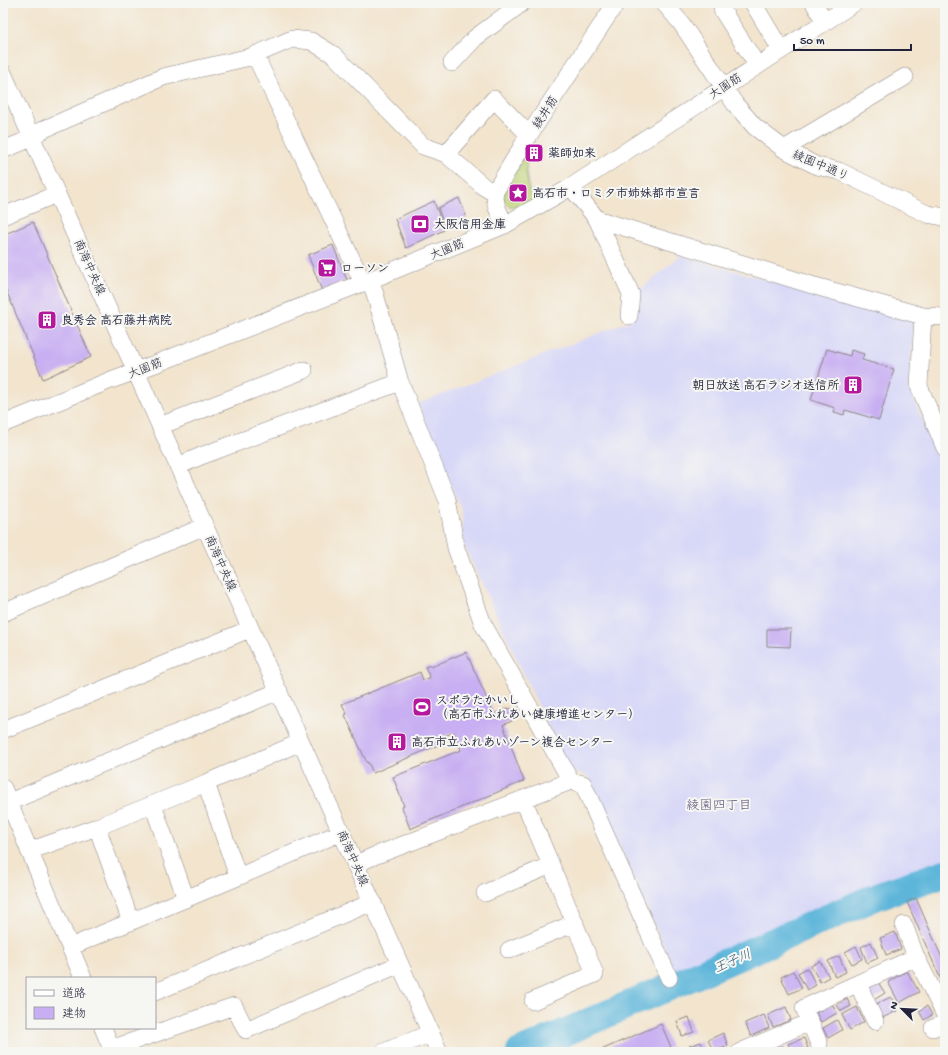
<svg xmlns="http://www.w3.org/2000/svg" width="948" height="1055" font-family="'Gochi Hand','Klee One',sans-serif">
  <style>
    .built { fill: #d7d7f8 }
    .green { fill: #bdd175; stroke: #707a58 }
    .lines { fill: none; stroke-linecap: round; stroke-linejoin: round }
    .river { stroke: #5db6da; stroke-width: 28 }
    .building { fill: #c8aef2 }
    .minor-casing { stroke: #8a8384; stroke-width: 18 }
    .minor { stroke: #fff; stroke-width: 17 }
    .labels { text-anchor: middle; stroke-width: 4; stroke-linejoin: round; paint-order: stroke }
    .street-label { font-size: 12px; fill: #22223b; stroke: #f6f6f2 }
    .poi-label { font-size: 12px; font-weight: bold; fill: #22223b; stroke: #f6f6f2; text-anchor: start }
    .neighbourhood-label { font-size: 13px; fill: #5c537b; stroke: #f6f6f2 }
    .water-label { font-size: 13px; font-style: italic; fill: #375673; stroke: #f6f6f2 }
  </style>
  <rect width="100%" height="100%" fill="#f6f6f2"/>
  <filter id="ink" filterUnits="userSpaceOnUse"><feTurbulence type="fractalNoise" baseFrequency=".025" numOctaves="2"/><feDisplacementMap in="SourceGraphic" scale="8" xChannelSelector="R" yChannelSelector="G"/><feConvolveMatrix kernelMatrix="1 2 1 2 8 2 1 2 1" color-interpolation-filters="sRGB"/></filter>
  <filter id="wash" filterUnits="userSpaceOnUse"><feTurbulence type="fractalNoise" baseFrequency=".012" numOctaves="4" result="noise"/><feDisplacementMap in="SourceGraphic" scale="16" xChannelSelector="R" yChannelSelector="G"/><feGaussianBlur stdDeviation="0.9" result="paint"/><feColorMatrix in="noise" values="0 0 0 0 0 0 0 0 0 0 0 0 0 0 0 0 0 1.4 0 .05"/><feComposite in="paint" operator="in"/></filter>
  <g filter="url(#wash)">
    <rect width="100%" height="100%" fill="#f2e4cd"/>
    <path class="built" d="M 680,256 L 914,320 L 909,387 L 945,475 L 945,865 L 885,888 L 677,976 L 589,777 L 568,769 L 463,543 L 462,511 L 418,404 L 630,321 L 633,296 Z"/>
    <path class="green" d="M 528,147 L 526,172 L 529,191 L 532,193 L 534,199 C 524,204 515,212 505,203 L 503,196 Z"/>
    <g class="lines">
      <path class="river" d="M 520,1052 L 880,895 L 945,873"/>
    </g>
    <g id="blocks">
      <path class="building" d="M 534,146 L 540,156 L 533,158 L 528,149 Z
        M 459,198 L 466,216 L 464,221 L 445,228 L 438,208 Z
        M 434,201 L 444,230 L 406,248 L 395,219 Z
        M 33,222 L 91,357 L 43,379 L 3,283 L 3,235 Z
        M 333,245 L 347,280 L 322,291 L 308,255 Z
        M 827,349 L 850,356 L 851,350 L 864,354 L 862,360 L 894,369 L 879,420 L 845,410 L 844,415 L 834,412 L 835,408 L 811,400 Z
        M 767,629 L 791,629 L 790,647 L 767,646 Z
        M 466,652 L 494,714 L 507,708 L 511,709 L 514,712 L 515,717 L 512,721 L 503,725 L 524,781 L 410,829 L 402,807 L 404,806 L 393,777 L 461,750 L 454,732 L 436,740 L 438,745 L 373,773 L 368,762 L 367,763 L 345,715 L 347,714 L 342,704 L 420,672 L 423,680 L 430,678 L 425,667 L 430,665 L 431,667 Z
        M 916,898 L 945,965 L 945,989 L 907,902 Z
        M 895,932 L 901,949 L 886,955 L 880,938 Z
        M 871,942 L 878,958 L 867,963 L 861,947 Z
        M 856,946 L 862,959 L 852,964 L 845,952 Z
        M 839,956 L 846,972 L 835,977 L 828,961 Z
        M 820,961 L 829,977 L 820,982 L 811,966 Z
        M 807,968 L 816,985 L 807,990 L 798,973 Z
        M 793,971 L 802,988 L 789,994 L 781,977 Z
        M 907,971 L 919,992 L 899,1003 L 888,982 Z
        M 878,982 L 885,993 L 872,1001 L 865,991 Z
        M 891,997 L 897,1011 L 882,1018 L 876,1004 Z
        M 847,999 L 851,1006 L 841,1011 L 837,1005 Z
        M 832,1004 L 837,1013 L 821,1022 L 816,1013 Z
        M 927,1006 L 932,1015 L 924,1020 L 919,1011 Z
        M 786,1007 L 791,1020 L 773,1027 L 768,1015 Z
        M 857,1007 L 864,1022 L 850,1030 L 842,1015 Z
        M 764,1015 L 769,1028 L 751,1036 L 745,1023 Z
        M 689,1017 L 694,1032 L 682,1036 L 677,1021 Z
        M 837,1020 L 842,1030 L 828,1038 L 823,1028 Z
        M 661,1024 L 671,1047 L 658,1052 L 602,1052 L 601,1050 Z
        M 723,1033 L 728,1046 L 714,1052 L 708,1040 Z
        M 804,1038 L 808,1048 L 796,1052 L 791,1052 L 788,1044 Z
        M 701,1042 L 705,1052 L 692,1052 L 689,1046 Z
        M 783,1046 L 786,1052 L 771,1052 Z"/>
    </g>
  </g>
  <g filter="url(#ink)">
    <use href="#blocks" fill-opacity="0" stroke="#8a8384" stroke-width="1"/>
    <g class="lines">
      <g class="minor-casing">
        <path id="minor" d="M 664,3 L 681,23 L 735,104 L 755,127 L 784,149 L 817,166 L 839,171 L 927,214 L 945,217
          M 753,3 L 781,50
          M 814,3 L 825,22
          M 722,10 L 757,65
          M 255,55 L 363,283
          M 452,63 L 475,38 L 522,3
          M 3,73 L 439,1052
          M 784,149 L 905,77
          M 3,150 L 32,138 L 40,131 L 163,77 L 250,57 L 292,39 L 311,41 L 334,55 L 423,146 L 446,154 L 484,187 L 494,193
          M 446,154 L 494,99 L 529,135
          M 571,187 L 597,219 L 815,286 L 923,316 L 945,317
          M 3,216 L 57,194
          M 597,219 L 631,294 L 629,316
          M 505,225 L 497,208 L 494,193 L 529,135 L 616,3
          M 370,280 L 375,294 L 400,382 L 447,499 L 456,548 L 483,624 L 571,781
          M 923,316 L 919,386 L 945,448
          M 3,424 L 111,380 L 155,364 L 370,280 L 505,225 L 571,187 L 854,3
          M 160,426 L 304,370
          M 178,466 L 201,456 L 400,382
          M 3,613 L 205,526
          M 3,730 L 250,629
          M 206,783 L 238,877
          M 3,788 L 83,978
          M 523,799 L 551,865 L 595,974 L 533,1001
          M 9,802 L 279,691
          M 153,805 L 186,899
          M 97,827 L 131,922
          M 29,851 L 97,827 L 206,783 L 301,742
          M 356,864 L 374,856 L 571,781 L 583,784 L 669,978
          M 485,893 L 551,865
          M 904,925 L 916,957 L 945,1015
          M 70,947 L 238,877 L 342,832
          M 509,950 L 575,923
          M 858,984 L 875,1021
          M 155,992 L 373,902
          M 810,1022 L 819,1044
          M 103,1028 L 113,1052
          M 933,1028 L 945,1023
          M 111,1049 L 234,1006 L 246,1030 L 400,964
          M 384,1052 L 431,1033
          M 740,1052 L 810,1022 L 804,1008 L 916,957"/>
      </g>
      <use href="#minor" class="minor"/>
    </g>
  </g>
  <defs>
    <g id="building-square" transform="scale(1)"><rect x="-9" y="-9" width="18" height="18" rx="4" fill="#b5179e" stroke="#f6f6f2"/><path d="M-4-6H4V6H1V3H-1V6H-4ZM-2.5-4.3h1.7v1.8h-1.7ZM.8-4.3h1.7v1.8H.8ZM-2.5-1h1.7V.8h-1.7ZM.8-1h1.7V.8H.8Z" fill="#fff"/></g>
    <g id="sight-square" transform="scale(1)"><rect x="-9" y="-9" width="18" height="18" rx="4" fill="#b5179e" stroke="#f6f6f2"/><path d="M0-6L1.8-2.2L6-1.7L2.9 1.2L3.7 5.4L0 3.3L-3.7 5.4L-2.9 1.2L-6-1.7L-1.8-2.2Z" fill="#fff"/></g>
    <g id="bank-square" transform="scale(1)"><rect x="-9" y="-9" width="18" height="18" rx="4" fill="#b5179e" stroke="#f6f6f2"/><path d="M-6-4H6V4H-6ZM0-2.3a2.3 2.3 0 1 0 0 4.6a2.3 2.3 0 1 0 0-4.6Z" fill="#fff"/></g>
    <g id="supermarket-square" transform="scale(1)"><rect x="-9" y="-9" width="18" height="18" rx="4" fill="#b5179e" stroke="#f6f6f2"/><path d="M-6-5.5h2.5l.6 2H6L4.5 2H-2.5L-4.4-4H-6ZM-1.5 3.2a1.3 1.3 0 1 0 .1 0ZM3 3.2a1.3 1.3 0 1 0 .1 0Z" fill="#fff"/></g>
    <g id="stadium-square" transform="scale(1)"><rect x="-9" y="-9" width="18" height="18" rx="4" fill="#b5179e" stroke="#f6f6f2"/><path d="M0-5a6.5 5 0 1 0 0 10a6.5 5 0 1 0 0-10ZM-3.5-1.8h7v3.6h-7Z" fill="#fff"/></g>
  </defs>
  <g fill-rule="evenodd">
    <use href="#building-square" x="534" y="153"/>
    <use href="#sight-square" x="518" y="193"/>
    <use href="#bank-square" x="420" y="224"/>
    <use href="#supermarket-square" x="327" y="268"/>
    <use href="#building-square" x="47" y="320"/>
    <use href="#building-square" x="853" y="385"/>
    <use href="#stadium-square" x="422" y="707"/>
    <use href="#building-square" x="397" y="742"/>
  </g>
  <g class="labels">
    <g class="street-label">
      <text transform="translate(725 86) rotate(-33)" y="4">大園筋</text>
      <text transform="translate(545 112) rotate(-57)" y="4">綾井筋</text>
      <text transform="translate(821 165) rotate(23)" y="4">綾園中通り</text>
      <text transform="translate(447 249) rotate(-22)" y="4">大園筋</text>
      <text transform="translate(90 267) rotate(66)" y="4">南海中央線</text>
      <text transform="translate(145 368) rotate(-21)" y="4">大園筋</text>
      <text transform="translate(221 563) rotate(66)" y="4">南海中央線</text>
      <text transform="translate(353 858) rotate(66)" y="4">南海中央線</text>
    </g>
    <g class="poi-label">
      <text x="548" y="157">薬師如来</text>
      <text x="532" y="197">高石市・ロミタ市姉妹都市宣言</text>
      <text x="434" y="228">大阪信用金庫</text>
      <text x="341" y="272">ローソン</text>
      <text x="61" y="324">良秀会 高石藤井病院</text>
      <text x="839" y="389" text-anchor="end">朝日放送 高石ラジオ送信所</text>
      <text x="436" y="704">スポラたかいし<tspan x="436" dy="14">（高石市ふれあい健康増進センター）</tspan></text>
      <text x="411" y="746">高石市立ふれあいゾーン複合センター</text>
    </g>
    <g class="neighbourhood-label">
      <text x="719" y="809">綾園四丁目</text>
    </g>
    <g class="water-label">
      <text transform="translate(732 960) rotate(-24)" y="5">王子川</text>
    </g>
  </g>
  <rect width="948" height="1055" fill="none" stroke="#f6f6f2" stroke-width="16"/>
  <rect x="26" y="977" width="130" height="52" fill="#f6f6f2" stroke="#a1a1a9"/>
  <rect x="34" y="990" width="20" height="6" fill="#ffffff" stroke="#a1a1a9"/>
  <text x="62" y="997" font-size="12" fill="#22223b">道路</text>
  <rect x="34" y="1007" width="20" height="12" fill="#c8aef2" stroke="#a1a1a9"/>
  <text x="62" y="1017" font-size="12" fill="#22223b">建物</text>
  <g transform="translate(902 1009) rotate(294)" stroke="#f6f6f2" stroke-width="3" paint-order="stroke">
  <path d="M0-3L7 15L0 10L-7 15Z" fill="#22223b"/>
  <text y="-6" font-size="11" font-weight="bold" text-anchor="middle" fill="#22223b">N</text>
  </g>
  <path d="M794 44v6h117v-6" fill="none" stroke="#22223b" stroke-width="2"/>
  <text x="800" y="44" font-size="12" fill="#22223b" stroke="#f6f6f2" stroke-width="3" paint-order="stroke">50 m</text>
</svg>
